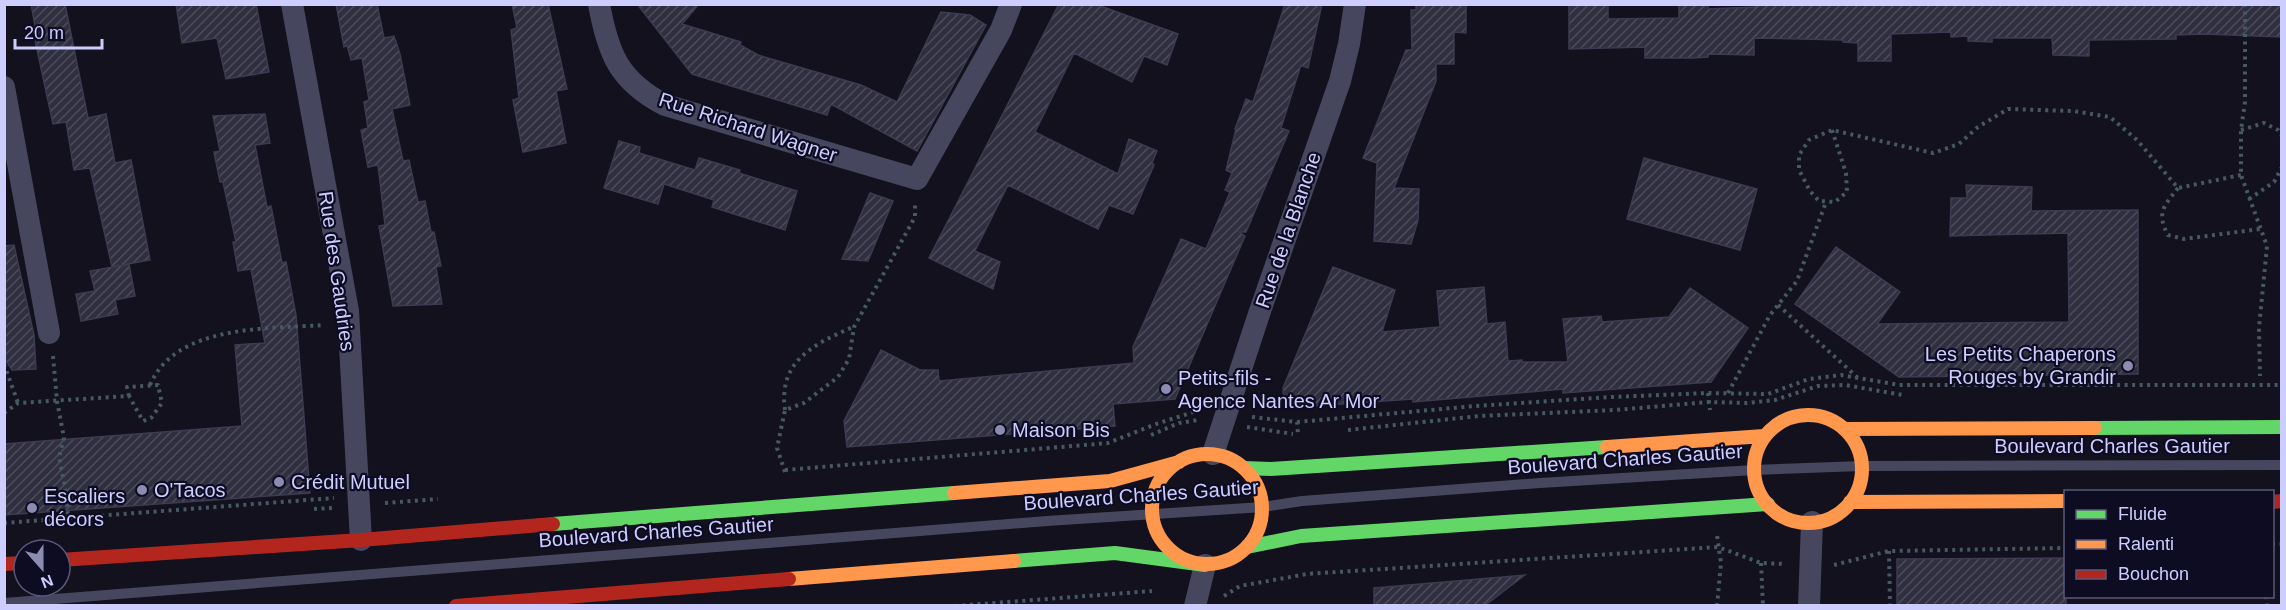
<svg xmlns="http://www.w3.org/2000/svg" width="2286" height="610" font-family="Arial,sans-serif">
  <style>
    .building { fill: url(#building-hatch); stroke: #3c3b51; stroke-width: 1.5 }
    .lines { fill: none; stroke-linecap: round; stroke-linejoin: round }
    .path { stroke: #465864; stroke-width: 4; stroke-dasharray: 3 4.5; stroke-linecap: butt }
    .lane { stroke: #46475e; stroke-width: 10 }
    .street { stroke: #46475e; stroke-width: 22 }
    .fast { stroke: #63d668; stroke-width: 14 }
    .slow { stroke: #ff974d; stroke-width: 14 }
    .jam { stroke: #b3261e; stroke-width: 14 }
    .poi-dot { fill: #8c8bb0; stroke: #0e0c22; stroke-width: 2 }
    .labels { text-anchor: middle; stroke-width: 4.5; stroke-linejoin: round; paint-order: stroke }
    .street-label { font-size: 20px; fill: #cdcdff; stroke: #0e0c22 }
    .poi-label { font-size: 20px; fill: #cdcdff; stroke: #0e0c22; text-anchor: start }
  </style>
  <defs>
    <pattern id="building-hatch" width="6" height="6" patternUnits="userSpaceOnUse" patternTransform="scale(1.5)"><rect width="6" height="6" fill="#302f3f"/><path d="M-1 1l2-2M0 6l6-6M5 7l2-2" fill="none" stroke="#4d4c5c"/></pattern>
  </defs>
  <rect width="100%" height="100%" fill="#12111d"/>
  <path class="building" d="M 31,4 L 65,4 L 88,118 L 106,114 L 115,163 L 131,160 L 150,260 L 112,267 L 90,168 L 74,170 L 66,122 L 53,124 L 33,31 L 36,31 Z
    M 176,4 L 256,4 L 269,72 L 226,79 L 217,38 L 182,43 Z
    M 336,4 L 377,4 L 384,38 L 394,36 L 400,54 L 410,105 L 392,109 L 403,161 L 409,160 L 418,202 L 425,201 L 431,232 L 434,232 L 441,266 L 436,267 L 442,304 L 393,306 L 379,226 L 385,225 L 378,165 L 368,167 L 361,130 L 368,128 L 364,102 L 369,100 L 362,58 L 351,60 L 347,45 L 344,47 Z
    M 512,4 L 548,4 L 567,89 L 556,91 L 566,143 L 523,152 L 513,100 L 519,98 L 511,30 L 517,28 Z
    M 637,4 L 699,4 L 682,24 L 741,42 L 740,45 L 758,55 L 861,85 L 897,102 L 941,12 L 970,15 L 986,25 L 917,151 L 831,104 L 827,115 L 692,74 Z
    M 1059,4 L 1095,4 L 1178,34 L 1167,65 L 1144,56 L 1132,82 L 1074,53 L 1035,132 L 1118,174 L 1129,139 L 1157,151 L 1152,163 L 1154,165 L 1133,214 L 1109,205 L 1098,229 L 1008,185 L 975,251 L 1000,262 L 993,289 L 929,258 Z
    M 1285,4 L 1322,4 L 1308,68 L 1301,65 L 1281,128 L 1289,131 L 1246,232 L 1239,232 L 1245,236 L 1175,399 L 1113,404 L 1115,426 L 847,447 L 844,421 L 881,350 L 920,370 L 938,370 L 939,381 L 1134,363 L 1133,347 L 1181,239 L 1206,249 L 1230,192 L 1225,190 L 1232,173 L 1226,170 L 1236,129 L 1235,129 L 1246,99 L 1253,102 Z
    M 1416,4 L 1466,4 L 1466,33 L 1454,32 L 1454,64 L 1436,64 L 1436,81 L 1394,188 L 1419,189 L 1418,220 L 1411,244 L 1374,241 L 1377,163 L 1363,158 L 1406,50 L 1412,50 L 1411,10 L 1416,10 Z
    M 1569,4 L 1608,4 L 1608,19 L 1679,18 L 1679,4 L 1708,4 L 1708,9 L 1755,7 L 1755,4 L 2282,4 L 2282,37 L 2204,34 L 2176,35 L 2176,39 L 2089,40 L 2089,56 L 2053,55 L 2052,38 L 1992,38 L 1992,42 L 1968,41 L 1968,36 L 1951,37 L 1951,32 L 1891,34 L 1891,61 L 1858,61 L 1858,43 L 1843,42 L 1843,40 L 1754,38 L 1754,55 L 1708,54 L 1708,57 L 1694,58 L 1645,58 L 1645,47 L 1569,49 Z
    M 265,114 L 270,143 L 255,145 L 267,207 L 271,206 L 282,263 L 286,262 L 296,315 L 310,493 L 4,515 L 4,444 L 242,426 L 235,345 L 265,343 L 251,269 L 238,271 L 233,242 L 236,242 L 223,182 L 220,182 L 214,152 L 220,151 L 213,116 Z
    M 619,141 L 640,147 L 639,153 L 695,170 L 699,158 L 740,170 L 739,173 L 797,191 L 785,230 L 712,207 L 714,200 L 664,184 L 658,204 L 604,188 Z
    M 1644,158 L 1757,189 L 1740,250 L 1627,219 Z
    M 1966,185 L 2032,187 L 2031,211 L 2138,210 L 2138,374 L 1899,377 L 1795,304 L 1836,247 L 1900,292 L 1877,324 L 2069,322 L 2068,233 L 1950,236 L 1951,198 L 1967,198 Z
    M 870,193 L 893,201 L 868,261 L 842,259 Z
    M 14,245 L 34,335 L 36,369 L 12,370 L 4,358 L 4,246 Z
    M 129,264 L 135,296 L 115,300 L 118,314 L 81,321 L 76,294 L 95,291 L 90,271 Z
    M 1333,267 L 1395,290 L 1382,332 L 1440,327 L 1437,291 L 1484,287 L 1487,324 L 1505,322 L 1508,361 L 1522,360 L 1522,362 L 1568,362 L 1563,319 L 1601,316 L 1602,322 L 1669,317 L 1690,288 L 1748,328 L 1711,382 L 1563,393 L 1563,389 L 1413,402 L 1413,399 L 1284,408 L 1283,388 Z
    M 2066,558 L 2066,606 L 1906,606 L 1897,604 L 1897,559 Z
    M 1525,575 L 1484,606 L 1374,606 L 1374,588 Z"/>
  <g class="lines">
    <path class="path" d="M 2245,4 L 2245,102 L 2241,130 L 2241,175 L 2267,246 L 2259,328 L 2260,376
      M 1832,130 L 1846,173 L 1847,192 L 1835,202 L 1819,201 L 1810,191 L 1799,170 L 1799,155 L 1809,140 L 1832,130 L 1933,153 L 1959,144 L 1978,127 L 2008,109 L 2073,111 L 2110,117 L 2137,140 L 2178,188 L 2241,175
      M 2241,130 L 2264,123 L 2278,130 L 2282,136
      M 2178,188 C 2164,206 2156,213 2168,235 L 2184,239 L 2260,229
      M 2249,199 L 2274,182 L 2282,167
      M 1778,305 L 1857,377
      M 53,356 L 57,401 L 64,438 L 59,457 L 66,492 L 68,518
      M 4,364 L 18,403
      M 150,385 C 176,324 268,329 324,325
      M 1708,393 L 1710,410
      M 1728,393 L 1770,315 L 1797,281 L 1826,202
      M 785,410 C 778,361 814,344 853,327
      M 4,413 L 18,403 L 129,396 L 143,421 L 151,418 L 162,403 L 158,385 L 127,387 L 129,396
      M 1252,417 L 1297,422 L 1298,435
      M 1297,422 L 1475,406 L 1611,397 L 1708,393 L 1768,394 L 1809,379 L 1841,375 L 1899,385 L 2282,385
      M 1247,427 L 1293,434
      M 1348,430 L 1479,416 L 1615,410 L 1709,402 L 1747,403 L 1775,400 L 1818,386 L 1845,385 L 1903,395
      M 1151,435 L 1179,423 L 1198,420
      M 785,470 L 1108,443 L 1156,424 L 1200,410
      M 785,472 L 777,448 L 785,410 L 804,403 L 838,377 L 849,359 L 854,327 L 915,217 L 915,204
      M 385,503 L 438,499
      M 314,509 L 333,508
      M 4,523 L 334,498
      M 2272,544 L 2282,544
      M 1889,551 L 1890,606
      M 1761,563 L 1763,606
      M 1834,565 L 1889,551 L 2066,548
      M 1224,596 L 1240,586 L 1307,574 L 1718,547 L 1761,563 L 1785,564
      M 2266,596 L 2267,606
      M 955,606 L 1152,591
      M 1717,606 L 1721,563 L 1717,535"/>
    <path class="lane" d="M 4,603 L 1047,521 L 1263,507 L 1302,501 L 1540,483 L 1754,470 L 1862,466 L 2282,465"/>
    <path class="street" d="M 292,4 L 348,311 L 361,540
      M 599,4 C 608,54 619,81 665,105 L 917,179 L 1001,30 L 1011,4
      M 4,87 L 49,333
      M 1213,454 L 1259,314 L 1340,81 L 1349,44 L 1355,4
      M 1195,606 L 1205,565
      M 1809,606 L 1812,522"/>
    <path class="fast" d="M 2095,428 L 2282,427
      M 1244,468 L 1271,469 L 1607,447
      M 553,524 L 954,493
      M 1247,547 L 1301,536 L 1768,504
      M 1014,561 L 1115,553 L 1205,565"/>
    <path class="slow" d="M1754 469a54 54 0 1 1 108 0a54 54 0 1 1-108 0Z
      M 1844,429 L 2095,428
      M 1607,447 L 1764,436
      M1152 509a55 55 0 1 1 110 0a55 55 0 1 1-110 0Z
      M 954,493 L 1110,481 L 1179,462
      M 1850,502 L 2066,501
      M 789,579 L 1014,561"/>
    <path class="jam" d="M 2272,502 L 2282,501
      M 60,560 L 361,540 L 553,524
      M 4,564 L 24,563
      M 456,606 L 789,579"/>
  </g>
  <g class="poi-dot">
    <circle cx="2128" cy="366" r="6"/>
    <circle cx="1166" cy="389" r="6"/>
    <circle cx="1000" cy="430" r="6"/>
    <circle cx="279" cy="482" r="6"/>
    <circle cx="142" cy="490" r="6"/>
    <circle cx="32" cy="508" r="6"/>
  </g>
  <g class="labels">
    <g class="street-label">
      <text transform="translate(748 127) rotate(18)" y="7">Rue Richard Wagner</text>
      <text transform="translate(1288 230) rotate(-71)" y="7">Rue de la Blanche</text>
      <text transform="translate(337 271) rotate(82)" y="7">Rue des Gaudries</text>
      <text x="2112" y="453">Boulevard Charles Gautier</text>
      <text transform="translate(1625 459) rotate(-4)" y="7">Boulevard Charles Gautier</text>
      <text transform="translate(1141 495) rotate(-4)" y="7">Boulevard Charles Gautier</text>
      <text transform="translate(656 532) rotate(-4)" y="7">Boulevard Charles Gautier</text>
    </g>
    <g class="poi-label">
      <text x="2116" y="361" text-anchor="end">Les Petits Chaperons<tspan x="2116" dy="23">Rouges by Grandir</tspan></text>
      <text x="1178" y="385">Petits-fils -<tspan x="1178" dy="23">Agence Nantes Ar Mor</tspan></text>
      <text x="1012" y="437">Maison Bis</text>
      <text x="291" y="489">Crédit Mutuel</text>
      <text x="154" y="497">O'Tacos</text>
      <text x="44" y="503">Escaliers<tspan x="44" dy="23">décors</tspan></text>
    </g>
  </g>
  <rect width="2286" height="610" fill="none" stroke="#cdcdff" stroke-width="12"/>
  <rect x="2064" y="490" width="210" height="108" fill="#0e0c22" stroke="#5a597a" stroke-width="1.5"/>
  <rect x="2076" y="510" width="30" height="9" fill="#63d668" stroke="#5a597a" stroke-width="1.5"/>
  <text x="2118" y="520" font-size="18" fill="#cdcdff">Fluide</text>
  <rect x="2076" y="540" width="30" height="9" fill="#ff974d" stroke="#5a597a" stroke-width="1.5"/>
  <text x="2118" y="550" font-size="18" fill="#cdcdff">Ralenti</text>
  <rect x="2076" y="570" width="30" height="9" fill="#b3261e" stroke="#5a597a" stroke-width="1.5"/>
  <text x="2118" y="580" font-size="18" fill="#cdcdff">Bouchon</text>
  <g transform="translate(42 568) rotate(159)"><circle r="28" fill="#0e0c22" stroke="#5a597a" stroke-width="1.5"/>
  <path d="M0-4.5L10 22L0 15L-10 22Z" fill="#8c8bb0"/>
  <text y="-9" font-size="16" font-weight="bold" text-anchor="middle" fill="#cdcdff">N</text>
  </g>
  <path d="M15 39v9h87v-9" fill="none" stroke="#cdcdff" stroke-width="3"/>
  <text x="24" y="39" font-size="18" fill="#cdcdff" stroke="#0e0c22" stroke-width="4.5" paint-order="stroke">20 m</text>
</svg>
